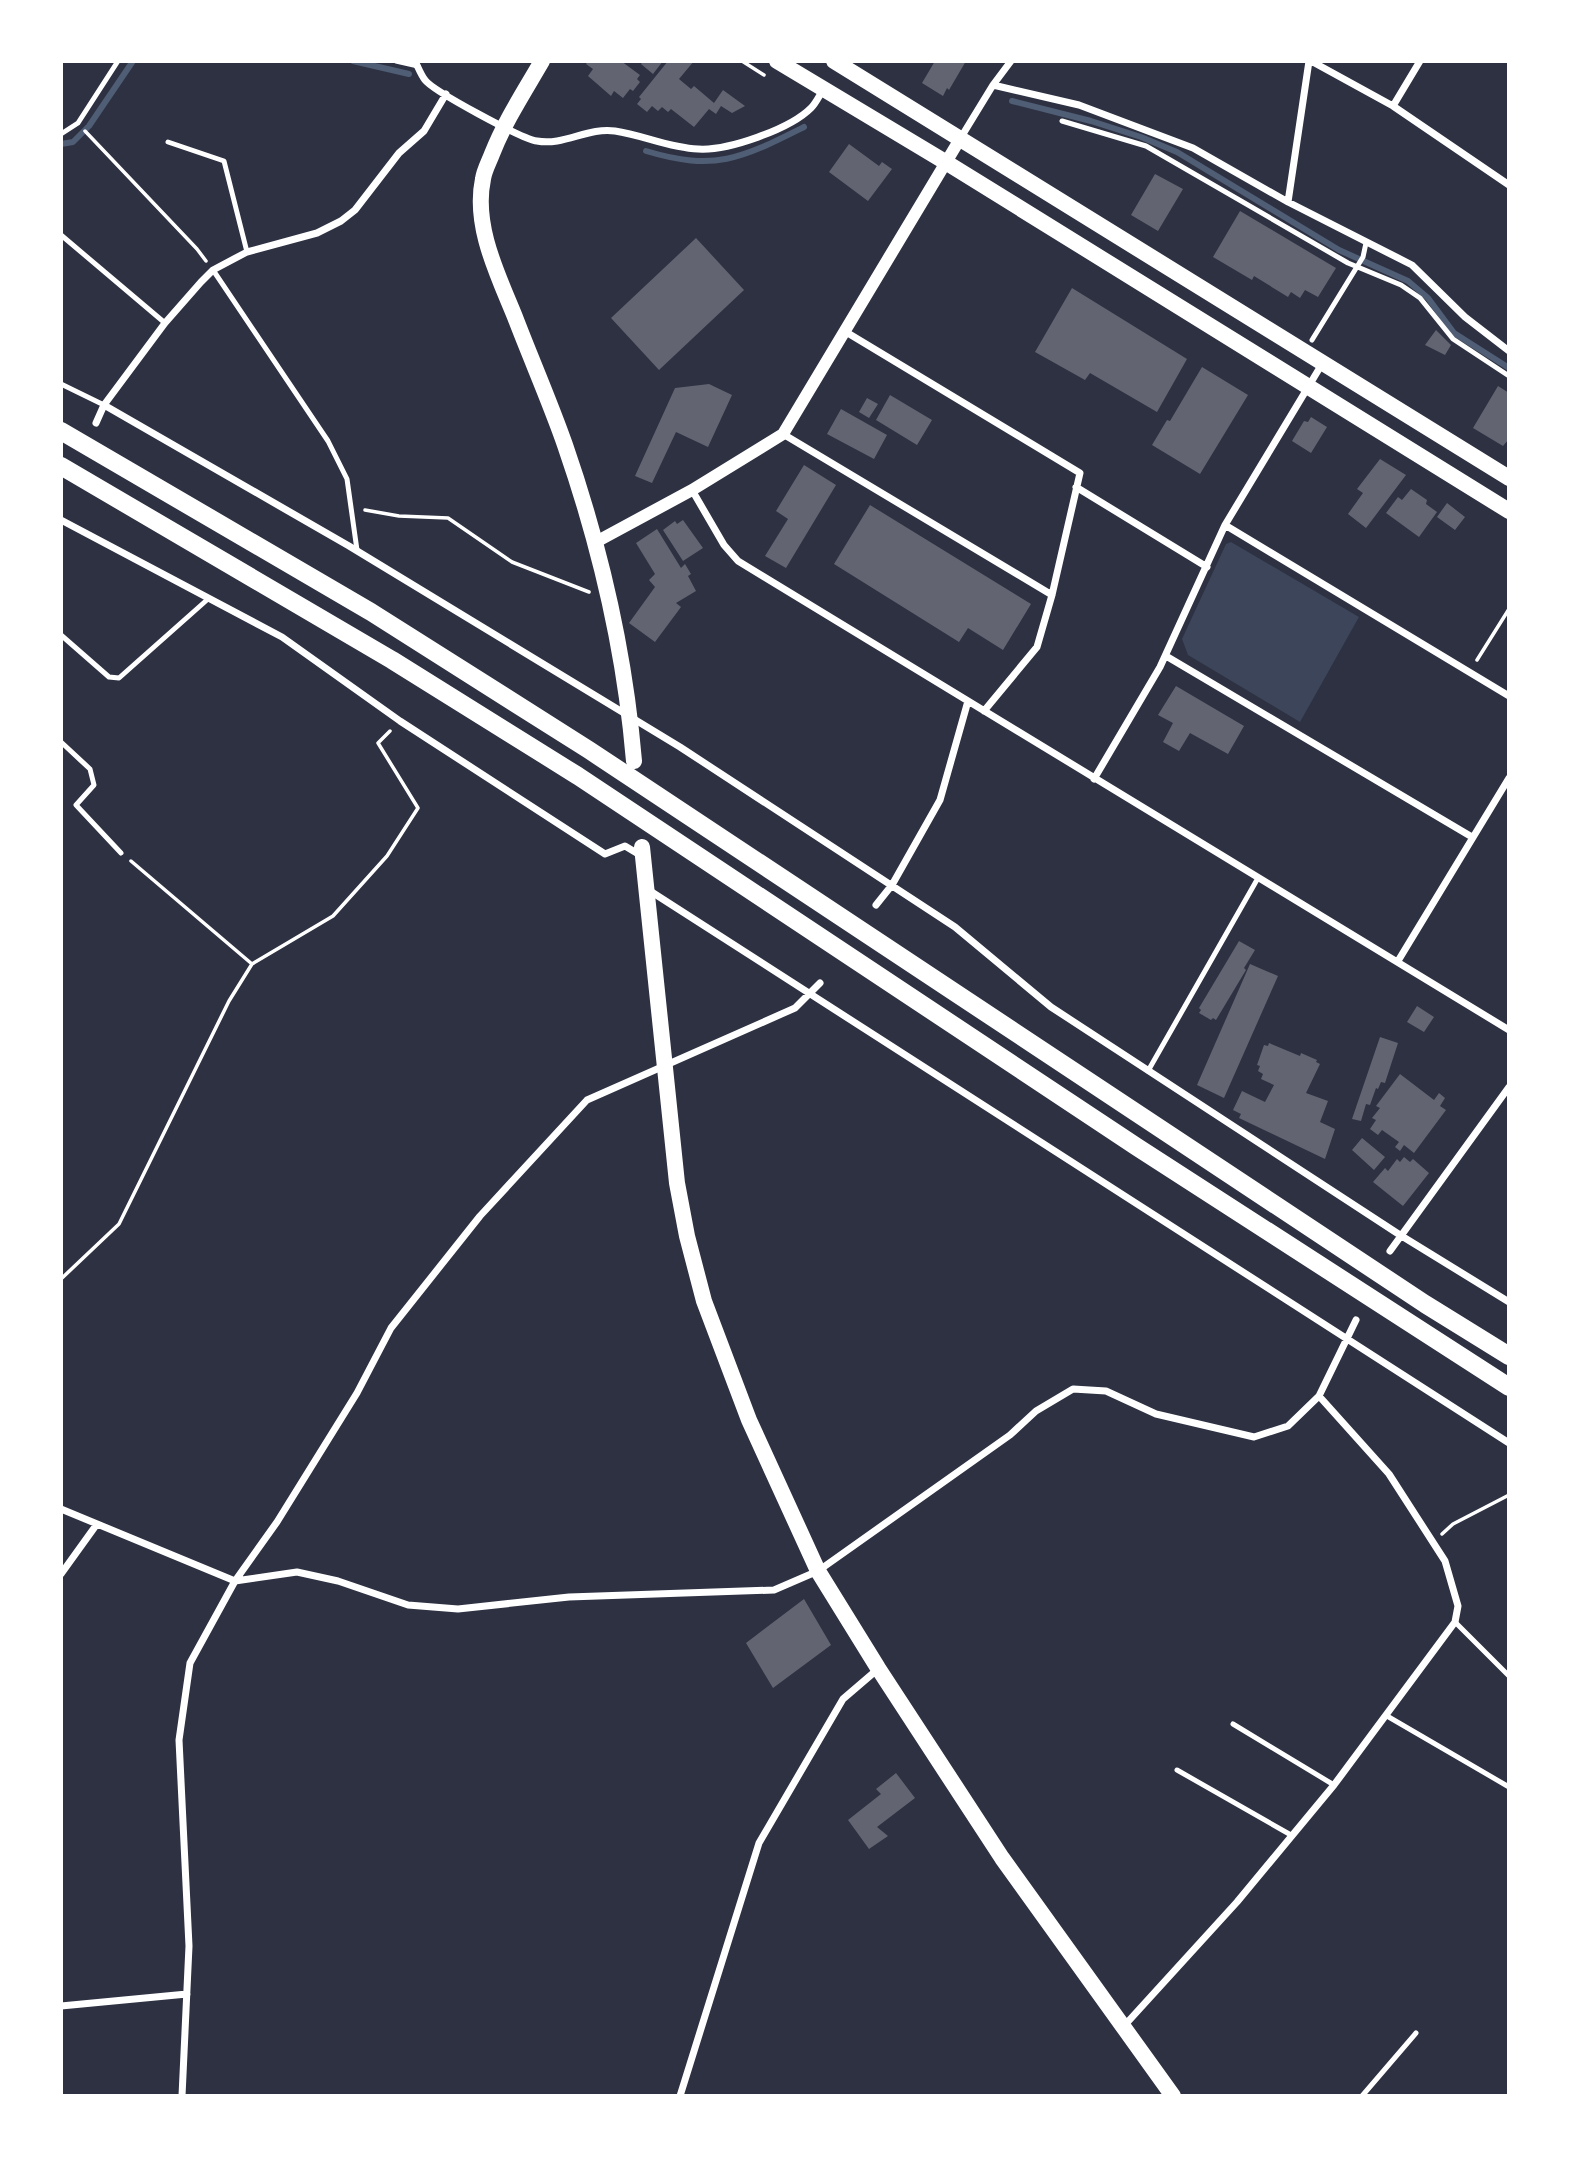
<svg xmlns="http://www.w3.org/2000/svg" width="1570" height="2157" font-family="'Varela Round',sans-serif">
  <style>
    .green { fill: #3c4559 }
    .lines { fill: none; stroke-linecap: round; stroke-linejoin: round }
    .stream { stroke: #4f5d75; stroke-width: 6 }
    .building { fill: #626471 }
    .path { stroke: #fff; stroke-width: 3.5 }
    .service { stroke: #fff; stroke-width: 5 }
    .minor { stroke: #fff; stroke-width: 7 }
    .tertiary { stroke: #fff; stroke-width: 12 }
    .primary { stroke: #fff; stroke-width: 16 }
    .trunk { stroke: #fff; stroke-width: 16 }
    .motorway { stroke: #fff; stroke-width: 18 }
  </style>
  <rect width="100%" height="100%" fill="#2d3142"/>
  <path class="green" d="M 1231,542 L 1359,617 L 1300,722 L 1188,655 L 1182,639 L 1226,544 Z"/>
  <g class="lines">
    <path class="stream" d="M 353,61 L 409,74
      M 1012,101 L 1091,121 L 1141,137 L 1177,152 L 1339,250 L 1408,281 L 1428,298 L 1454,333 L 1509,368
      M 61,144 L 73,142 L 89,126 L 133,61
      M 646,151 C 716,172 742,158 804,127"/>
  </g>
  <path class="building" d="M 588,61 L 621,61 L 640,75 L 637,79 L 640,82 L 633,91 L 630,89 L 623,98 L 614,91 L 611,96 L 588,76 L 593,69 L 586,64 Z
    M 643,61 L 663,61 L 653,74 L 641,64 Z
    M 668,61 L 694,61 L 679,79 L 691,89 L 694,86 L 714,103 L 723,90 L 745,106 L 732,113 L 721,106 L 716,114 L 709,109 L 694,127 L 671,109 L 668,112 L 662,107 L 658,111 L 652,106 L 647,112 L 637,104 L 641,99 L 639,97 Z
    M 935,61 L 966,61 L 949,90 L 947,88 L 943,96 L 922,83 Z
    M 849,144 L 879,166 L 882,162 L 892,169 L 868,201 L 829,172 Z
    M 1155,174 L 1183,189 L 1158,231 L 1131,215 Z
    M 1240,211 L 1336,268 L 1318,297 L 1305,290 L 1300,298 L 1291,292 L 1288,297 L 1254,276 L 1252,280 L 1213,257 Z
    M 696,238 L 744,290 L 659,370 L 611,318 Z
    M 1072,288 L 1187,359 L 1157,412 L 1090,373 L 1085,380 L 1035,352 Z
    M 1436,330 L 1451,345 L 1445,355 L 1425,345 Z
    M 1202,367 L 1248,395 L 1200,474 L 1152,445 L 1167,420 L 1170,421 Z
    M 709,384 L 732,395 L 708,447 L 676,432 L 652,483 L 635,476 L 675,388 Z
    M 1498,386 L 1509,393 L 1509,439 L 1503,446 L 1473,428 Z
    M 890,395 L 932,420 L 917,445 L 876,420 Z
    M 867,398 L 878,404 L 869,418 L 859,412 Z
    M 841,409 L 887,435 L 874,459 L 827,434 Z
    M 1311,417 L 1327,427 L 1311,453 L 1292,441 L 1304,421 L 1308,422 Z
    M 1380,459 L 1406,475 L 1366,528 L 1348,514 L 1363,493 L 1357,489 Z
    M 804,465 L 836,485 L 786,568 L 765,556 L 788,519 L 776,511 Z
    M 1411,489 L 1427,500 L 1426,504 L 1437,512 L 1419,537 L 1386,513 L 1398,497 L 1402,500 Z
    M 1447,503 L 1465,517 L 1455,530 L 1437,517 Z
    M 870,505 L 1031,604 L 1003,650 L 968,628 L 959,642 L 834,564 Z
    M 683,520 L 703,548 L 683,561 L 663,530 L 675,521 L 677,524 Z
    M 657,529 L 681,568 L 685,564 L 691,574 L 688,576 L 696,591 L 676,603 L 681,607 L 655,642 L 629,623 L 655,587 L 649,580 L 655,574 L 636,543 Z
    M 1176,686 L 1244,726 L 1228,754 L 1190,733 L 1179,751 L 1163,742 L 1173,723 L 1158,715 Z
    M 1239,941 L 1255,950 L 1244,968 L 1246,970 L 1216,1020 L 1213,1018 L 1211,1020 L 1199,1013 L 1201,1010 L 1199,1008 Z
    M 1250,964 L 1278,976 L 1224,1098 L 1197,1085 Z
    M 1417,1006 L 1434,1017 L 1424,1032 L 1407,1022 Z
    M 1380,1037 L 1398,1043 L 1385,1083 L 1381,1082 L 1378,1089 L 1376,1088 L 1370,1105 L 1366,1104 L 1361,1121 L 1352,1119 Z
    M 1269,1043 L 1300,1056 L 1301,1053 L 1317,1060 L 1316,1062 L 1320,1064 L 1306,1093 L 1328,1101 L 1320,1122 L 1335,1129 L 1325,1159 L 1239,1118 L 1241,1114 L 1233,1110 L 1242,1091 L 1265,1102 L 1274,1085 L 1261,1079 L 1263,1074 L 1258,1071 L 1260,1066 L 1257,1065 L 1264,1045 L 1268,1046 Z
    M 1400,1074 L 1434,1100 L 1439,1093 L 1445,1098 L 1440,1106 L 1446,1110 L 1414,1153 L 1404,1145 L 1400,1151 L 1395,1147 L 1399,1142 L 1382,1130 L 1378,1135 L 1370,1129 L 1376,1120 L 1372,1118 L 1380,1108 L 1376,1106 Z
    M 1362,1138 L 1385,1157 L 1374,1170 L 1352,1150 Z
    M 1404,1157 L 1410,1162 L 1413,1159 L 1429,1173 L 1403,1206 L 1373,1182 L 1385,1168 L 1388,1171 L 1397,1159 L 1400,1162 Z
    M 804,1599 L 831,1645 L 773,1688 L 746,1643 Z
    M 896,1773 L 915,1798 L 877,1827 L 888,1836 L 869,1849 L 848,1820 L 881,1794 L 876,1789 Z"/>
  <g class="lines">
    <path class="path" d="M 742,61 L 764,75
      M 85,131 L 197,249 L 206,261
      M 365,510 L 399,516 L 448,518 L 512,562 L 589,592
      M 1477,660 L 1509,609
      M 131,861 L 252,964
      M 61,1279 L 119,1224 L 229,1001 L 252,964 L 333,916 L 387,856 L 418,808 L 378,743 L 390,731
      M 1442,1534 L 1453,1524 L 1509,1495"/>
    <path class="service" d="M 396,61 L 418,66
      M 1062,121 L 1146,146 L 1348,263 L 1401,285 L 1420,298 L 1453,339 L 1509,376
      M 61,134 L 78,123 L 118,61
      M 168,142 L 224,161 L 247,252
      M 61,235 L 165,323
      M 213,270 L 328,441 L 347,479 L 357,550
      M 1312,340 L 1363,257 L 1366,243
      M 61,384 L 104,405
      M 61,635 L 109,677 L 119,678 L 208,599
      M 61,742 L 90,769 L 94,785 L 76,805 L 121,853
      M 1148,1071 L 1258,878
      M 1455,1622 L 1509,1676
      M 1387,1716 L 1509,1787
      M 1233,1724 L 1334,1785
      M 1177,1770 L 1291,1835
      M 1362,2096 L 1416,2033"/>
    <path class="minor" d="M 415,61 C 418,67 421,75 425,80 C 433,91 522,139 537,141 C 564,146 588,127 615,131 C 643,135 669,148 698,149 C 728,151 790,129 811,108 C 816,103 819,96 823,90
      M 1311,61 L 1393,106 L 1509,185
      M 993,85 L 1011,61
      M 1393,106 L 1420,61
      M 960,139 L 993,85 L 1079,105 L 1193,148 L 1288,202 L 1412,265 L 1465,317 L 1509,351
      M 1288,202 L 1309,61
      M 846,332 L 1080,473 L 1052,595 L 1037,647 L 984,711
      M 104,405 L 349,546 L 680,747 L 955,927 L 1051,1007 L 1400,1235 L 1509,1302
      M 96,423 L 104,405 L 165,323 L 201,282 L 213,270 L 247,252 L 317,233 L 341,221 L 355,210 L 399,153 L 424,131 L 446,94
      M 783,434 L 1052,595
      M 1076,487 L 1207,567
      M 692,490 L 724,545 L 738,561 L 1509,1030
      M 61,520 L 282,637 L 400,721 L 605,854 L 625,846 L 640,855
      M 1225,525 L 1509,696
      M 1166,656 L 1472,837
      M 1094,779 L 1160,667 L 1225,525 L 1322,364
      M 647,889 L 1509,1443
      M 876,905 L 892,885 L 940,800 L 968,701
      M 1398,961 L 1509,778
      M 1390,1251 L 1509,1087
      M 61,1509 L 235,1581 L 297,1572 L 338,1581 L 408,1605 L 458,1609 L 569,1597 L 774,1590 L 818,1571 L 1010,1435 L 1036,1411 L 1073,1389 L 1106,1391 L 1156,1414 L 1254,1437 L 1288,1426 L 1319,1396 L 1356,1320
      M 61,1574 L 97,1524
      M 61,2006 L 187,1994
      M 1124,2026 L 1237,1902 L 1334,1785 L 1455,1622 L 1458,1606 L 1445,1561 L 1389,1474 L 1319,1396
      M 182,2096 L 189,1946 L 179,1740 L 190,1663 L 235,1581 L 277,1522 L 357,1393 L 391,1328 L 480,1216 L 587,1100 L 795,1008 L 820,983
      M 680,2096 L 759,1843 L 843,1699 L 878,1669"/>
    <path class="tertiary" d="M 594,543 L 692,490 L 783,434 L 960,139"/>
    <path class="primary" d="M 777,61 L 947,163 L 1509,511
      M 834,61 L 1509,478"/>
    <path class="trunk" d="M 542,61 C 524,92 505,121 492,154 C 489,162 484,171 483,179 C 473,226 498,275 515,317 C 531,359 550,402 565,445 C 600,546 625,654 634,761
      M 642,847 L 677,1183 L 687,1236 L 704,1301 L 749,1420 L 818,1571 L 878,1668 L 1002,1858 L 1173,2096"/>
    <path class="motorway" d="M 61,431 L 371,612 L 589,750 L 1425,1304 L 1509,1356
      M 61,466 L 392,660 L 578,776 L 1137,1147 L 1509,1387"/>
  </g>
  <rect width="1570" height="2157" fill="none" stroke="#ffffff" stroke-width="126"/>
</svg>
